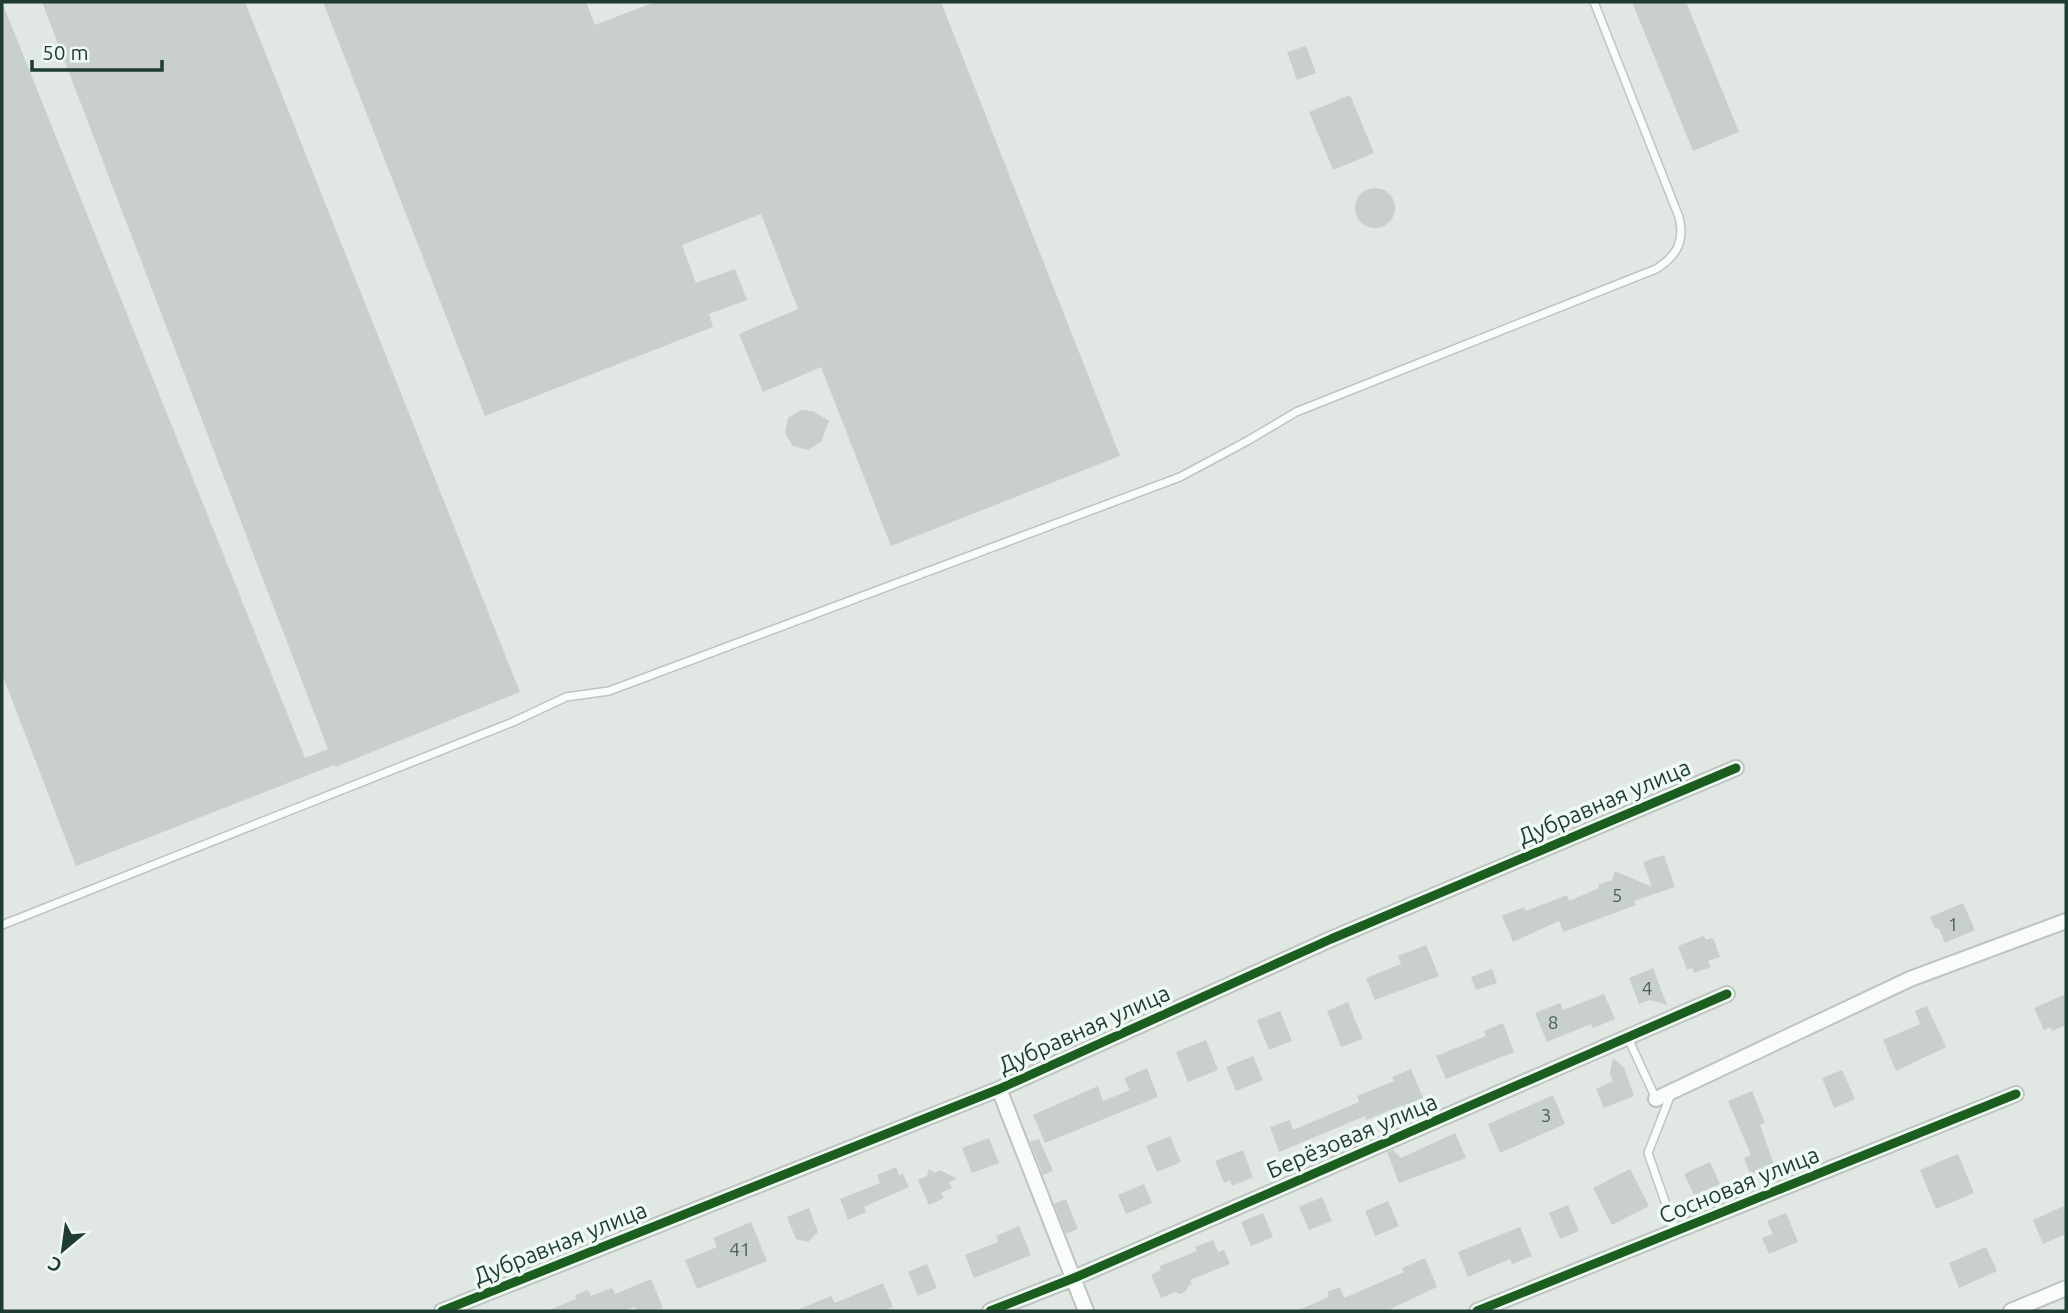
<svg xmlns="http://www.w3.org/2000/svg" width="2068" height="1313" font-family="Ubuntu,sans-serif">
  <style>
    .building { fill: #c8cfcc }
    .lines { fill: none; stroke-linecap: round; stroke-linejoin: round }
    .service-casing { stroke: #bec5c1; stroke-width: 10 }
    .minor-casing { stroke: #bec5c1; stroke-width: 18 }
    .service { stroke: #fafcfb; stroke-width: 7 }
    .minor { stroke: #fafcfb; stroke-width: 14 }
    .cycleway-casing { stroke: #eff8f2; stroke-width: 13 }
    .cycleway { stroke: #1b5e20; stroke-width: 9 }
    .labels { text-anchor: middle; stroke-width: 7; stroke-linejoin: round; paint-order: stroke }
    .number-label { font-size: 19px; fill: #496258 }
    .street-label { font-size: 23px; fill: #1e3c31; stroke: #eff8f2 }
  </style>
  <rect width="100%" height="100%" fill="#e1e8e4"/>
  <path class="building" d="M 2,2 L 305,758 L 328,749 L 42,2 L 245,2 L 520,692 L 335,767 L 334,765 L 76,866 L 2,674 Z
    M 323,2 L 586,2 L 595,25 L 655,2 L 941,2 L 1120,456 L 891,546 L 821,367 L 763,392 L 739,334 L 798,309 L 761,214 L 682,245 L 696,283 L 735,269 L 747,300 L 709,314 L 713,327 L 485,416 Z
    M 1632,2 L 1686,2 L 1739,132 L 1693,151 Z
    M 1306,46 L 1316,73 L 1297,80 L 1287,52 Z
    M 1350,95 L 1374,153 L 1333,170 L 1309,112 Z
    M1355 208a20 20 0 1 1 40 0a20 20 0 1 1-40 0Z
    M 801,410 L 813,411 L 829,421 L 821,442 L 808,450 L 793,446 L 785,433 L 788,418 Z
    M 1664,855 L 1675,887 L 1634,901 L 1636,905 L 1563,932 L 1559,921 L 1513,942 L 1502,916 L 1524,907 L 1526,911 L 1567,895 L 1569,901 L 1599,888 L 1598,885 L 1612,880 L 1615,871 L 1652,887 L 1643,862 Z
    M 1963,903 L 1975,930 L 1945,943 L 1939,929 L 1935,928 L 1930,917 Z
    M 1704,936 L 1706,940 L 1713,938 L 1720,957 L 1708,961 L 1711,967 L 1694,973 L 1692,968 L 1687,970 L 1678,946 Z
    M 1426,945 L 1439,976 L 1375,1000 L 1366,978 L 1401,964 L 1398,956 Z
    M 1653,968 L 1667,1005 L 1650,1000 L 1639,1004 L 1629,978 Z
    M 1492,969 L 1497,983 L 1476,990 L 1471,977 Z
    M 1604,994 L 1615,1019 L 1593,1028 L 1591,1024 L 1547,1042 L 1535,1013 L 1560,1003 L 1563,1010 Z
    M 2066,994 L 2066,1025 L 2052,1031 L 2050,1027 L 2044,1030 L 2034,1008 Z
    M 1348,1002 L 1363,1039 L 1341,1047 L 1327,1011 Z
    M 1927,1006 L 1946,1047 L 1896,1071 L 1883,1040 L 1920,1024 L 1915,1011 Z
    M 1280,1011 L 1292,1041 L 1269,1050 L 1257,1020 Z
    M 1503,1023 L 1514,1052 L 1446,1079 L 1436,1056 L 1486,1036 L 1484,1031 Z
    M 1206,1040 L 1218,1070 L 1188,1082 L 1176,1052 Z
    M 1253,1056 L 1263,1080 L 1236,1091 L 1226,1067 Z
    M 1613,1058 L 1624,1068 L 1634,1096 L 1604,1108 L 1596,1089 L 1613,1081 L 1610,1073 Z
    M 1147,1068 L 1158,1097 L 1045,1143 L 1033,1115 L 1098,1086 L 1103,1101 L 1130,1090 L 1124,1078 Z
    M 1411,1069 L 1424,1100 L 1404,1108 L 1403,1105 L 1366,1120 L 1365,1116 L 1279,1152 L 1270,1127 L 1290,1120 L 1293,1130 L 1359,1102 L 1357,1096 L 1394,1081 L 1392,1077 Z
    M 1842,1070 L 1855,1099 L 1834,1108 L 1822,1078 Z
    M 1752,1091 L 1765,1123 L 1760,1125 L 1777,1173 L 1759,1180 L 1756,1174 L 1751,1176 L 1744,1158 L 1751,1155 L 1728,1101 Z
    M 1553,1095 L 1565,1124 L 1500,1153 L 1488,1124 Z
    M 1455,1133 L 1466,1158 L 1399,1183 L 1387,1152 L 1393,1150 L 1401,1158 Z
    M 1170,1136 L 1181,1162 L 1157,1172 L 1146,1146 Z
    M 989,1138 L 999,1163 L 972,1173 L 962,1148 Z
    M 1039,1139 L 1053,1171 L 1043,1175 L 1030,1142 Z
    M 1243,1150 L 1253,1177 L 1232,1186 L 1230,1180 L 1224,1183 L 1215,1161 Z
    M 1958,1154 L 1974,1193 L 1936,1209 L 1920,1170 Z
    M 1710,1162 L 1720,1184 L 1694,1195 L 1684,1174 Z
    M 896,1167 L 899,1175 L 903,1174 L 909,1187 L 864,1207 L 866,1212 L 848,1220 L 840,1199 L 880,1183 L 877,1175 Z
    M 929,1169 L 935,1173 L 940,1170 L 957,1179 L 949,1182 L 952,1188 L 941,1193 L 944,1198 L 929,1205 L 918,1180 L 927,1176 Z
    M 1630,1169 L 1649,1206 L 1612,1225 L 1593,1188 Z
    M 1144,1184 L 1152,1203 L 1126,1214 L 1118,1195 Z
    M 1322,1197 L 1332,1221 L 1309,1230 L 1299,1207 Z
    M 1066,1199 L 1078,1229 L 1066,1234 L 1054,1204 Z
    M 1388,1201 L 1399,1226 L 1375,1236 L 1365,1211 Z
    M 1568,1205 L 1579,1231 L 1560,1239 L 1549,1213 Z
    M 2066,1205 L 2066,1234 L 2043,1244 L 2033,1220 Z
    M 809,1208 L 818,1232 L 808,1242 L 796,1239 L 787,1217 Z
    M 1263,1213 L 1273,1237 L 1251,1246 L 1241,1222 Z
    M 1786,1213 L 1798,1242 L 1769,1254 L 1762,1238 L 1773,1234 L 1767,1221 Z
    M 751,1222 L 767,1261 L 697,1289 L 685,1260 L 717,1247 L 713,1238 Z
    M 1019,1226 L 1031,1255 L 974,1278 L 965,1255 L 998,1242 L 996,1236 Z
    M 1520,1227 L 1532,1256 L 1512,1264 L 1510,1259 L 1468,1277 L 1458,1252 Z
    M 1213,1240 L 1218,1252 L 1224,1250 L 1230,1264 L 1190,1280 L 1192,1284 L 1188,1286 L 1186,1291 L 1180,1294 L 1175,1292 L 1161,1298 L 1151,1275 L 1161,1270 L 1160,1266 L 1197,1251 L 1195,1247 Z
    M 1986,1247 L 1997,1271 L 1959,1288 L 1949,1263 Z
    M 1425,1258 L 1437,1287 L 1386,1311 L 1296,1311 L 1329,1297 L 1327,1292 L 1340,1287 L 1344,1298 L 1404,1272 L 1402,1268 Z
    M 927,1264 L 937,1288 L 918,1296 L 908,1272 Z
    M 651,1279 L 663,1308 L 655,1311 L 637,1311 L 635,1307 L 623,1311 L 547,1311 L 576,1299 L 575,1295 L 588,1290 L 591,1296 L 612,1288 L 615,1294 Z
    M 883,1283 L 893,1307 L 882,1311 L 795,1311 L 831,1296 L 835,1303 Z"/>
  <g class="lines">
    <g class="service-casing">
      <path id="service" d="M 2,925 L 513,722 L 566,697 L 609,691 L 1180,477 L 1249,440 L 1296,412 L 1656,269 C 1677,256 1685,241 1679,217 L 1594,2
        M 1628,1038 L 1656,1099
        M 1671,1094 L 1648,1153 L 1675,1230"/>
    </g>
    <g class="minor-casing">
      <path id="minor" d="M 999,1089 L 1086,1311
        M 1656,1099 L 1910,979 L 2066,921
        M 442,1311 L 999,1089 L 1331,939 L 1736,768
        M 990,1311 L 1074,1278 L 1727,994
        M 1477,1311 L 2016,1094
        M 2011,1311 L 2066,1288"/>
    </g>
    <use href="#service" class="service"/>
    <use href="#minor" class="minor"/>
    <g class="cycleway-casing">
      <path id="cycleway" d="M 442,1311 L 999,1089 L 1331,939 L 1736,768
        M 990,1311 L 1074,1278 L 1727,994
        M 1477,1311 L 2016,1094"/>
    </g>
    <use href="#cycleway" class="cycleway"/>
  </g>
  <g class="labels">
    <g class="number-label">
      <text x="1617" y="902">5</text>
      <text x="1953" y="931">1</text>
      <text x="1647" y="995">4</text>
      <text x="1553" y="1029">8</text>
      <text x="1546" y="1122">3</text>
      <text x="740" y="1256">41</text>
    </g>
    <g class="street-label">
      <text transform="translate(1604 802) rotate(-23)" y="8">Дубравная улица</text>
      <text transform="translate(1084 1029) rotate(-24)" y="8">Дубравная улица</text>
      <text transform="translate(1352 1136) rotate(-23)" y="8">Берёзовая улица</text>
      <text transform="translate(1739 1185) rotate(-22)" y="8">Сосновая улица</text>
      <text transform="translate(560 1243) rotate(-22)" y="8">Дубравная улица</text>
    </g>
  </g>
  <rect width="2068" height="1313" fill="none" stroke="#1e3c31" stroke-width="7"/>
  <g transform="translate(63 1250) rotate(209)" stroke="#eff8f2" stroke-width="5" paint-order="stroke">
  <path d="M0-5L12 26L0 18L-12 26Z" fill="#1e3c31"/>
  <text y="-10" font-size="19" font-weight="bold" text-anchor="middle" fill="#1e3c31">С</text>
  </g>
  <path d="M32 60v10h130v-10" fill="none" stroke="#1e3c31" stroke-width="3.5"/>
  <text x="42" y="60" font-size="21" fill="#1e3c31" stroke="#eff8f2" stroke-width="5" paint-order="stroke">50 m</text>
</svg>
